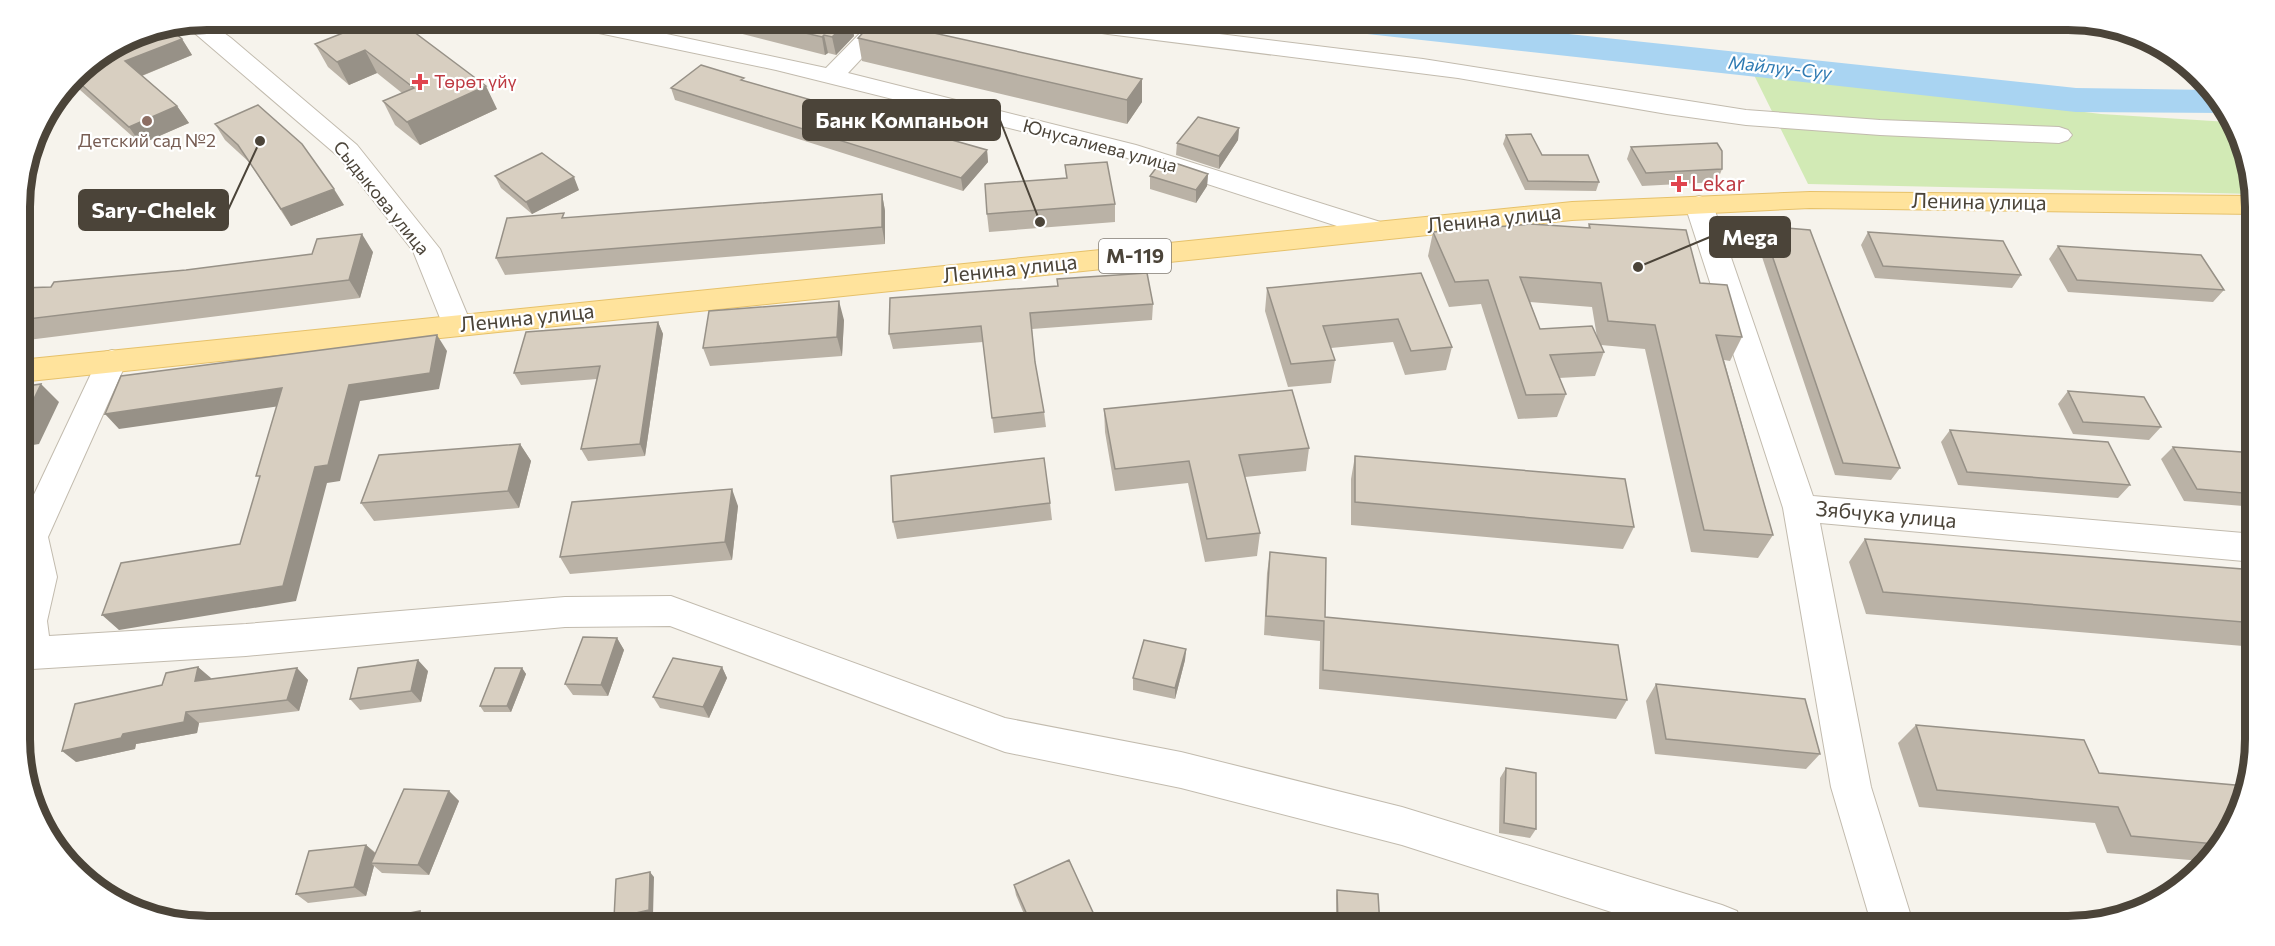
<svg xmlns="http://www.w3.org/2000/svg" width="2275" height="946" font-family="Commissioner,sans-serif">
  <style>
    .green { fill: #d2eab5 }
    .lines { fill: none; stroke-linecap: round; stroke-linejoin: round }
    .river { fill: #a9d4f2; fill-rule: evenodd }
    .minor-casing { stroke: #c2bbae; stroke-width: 2 }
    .major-casing { stroke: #e6c16a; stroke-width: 2 }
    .minor { fill: #fff; fill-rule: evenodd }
    .major { fill: #ffe39c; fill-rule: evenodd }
    .wall { fill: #bab2a6; fill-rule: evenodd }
    .shaded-wall { fill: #979187 }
    .building { fill: #d8cfc1; stroke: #979187; stroke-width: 1.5 }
    .health-dot { fill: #e0444e; stroke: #fff; stroke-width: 2 }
    .education-dot { fill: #8d6e63; stroke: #fff; stroke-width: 2 }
    .labels { text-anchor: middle; stroke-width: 4.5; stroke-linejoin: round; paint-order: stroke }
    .far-water-label { font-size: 18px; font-style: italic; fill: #2e7ab2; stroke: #fff }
    .far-health-label { font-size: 18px; fill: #be3a42; stroke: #fff; text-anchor: start }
    .far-education-label { font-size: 18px; fill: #785e54; stroke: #fff }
    .far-street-label { font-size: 18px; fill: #4b4439; stroke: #fff }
    .shield { fill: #fff; stroke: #817c74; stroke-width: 1.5 }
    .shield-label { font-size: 20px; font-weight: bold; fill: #4b4439 }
    .health-label { font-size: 21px; fill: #be3a42; stroke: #fff; text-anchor: start }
    .street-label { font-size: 21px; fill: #4b4439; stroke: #fff }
    .rim { fill: none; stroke: #4b4439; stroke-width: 8 }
    .leader { fill: none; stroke: #4b4439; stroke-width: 2 }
    .callout-dot { fill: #4b4439; stroke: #fff; stroke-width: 2 }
    .callout { fill: #4b4439; stroke: #4b4439; stroke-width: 2 }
    .callout-label { font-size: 22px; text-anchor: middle; font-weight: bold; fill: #fff }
  </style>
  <rect width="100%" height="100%" fill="#f6f3ec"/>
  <path class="green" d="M 1753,73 L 2101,114 L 2229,122 L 2254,183 L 2254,194 L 1808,184 Z"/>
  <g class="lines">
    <path class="river" d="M 1322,20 L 1437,20 L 2076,88 L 2213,90 L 2225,113 L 2076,112 L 1340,31 L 1327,28 Z"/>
    <g class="minor-casing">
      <path id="minor" d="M 206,20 L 231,38 L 357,145 L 440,249 L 472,326 L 468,333 L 457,336 L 446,333 L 413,251 L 339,157 L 184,24 Z
        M 558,20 L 601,20 L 826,68 L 873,20 L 893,20 L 895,22 L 891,27 L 848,73 L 1136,145 L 1390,225 L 1394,231 L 1390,237 L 1380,240 L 1118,155 L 776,70 L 570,27 L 562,25 Z
        M 1051,20 L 1106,20 L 1423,59 L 1746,110 L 1880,120 L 2059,127 L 2068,130 L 2072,135 L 2068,140 L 2059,143 L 1880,135 L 1746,125 L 1667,114 L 1458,78 L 1108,34 L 1055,25 Z
        M 1958,20 L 2029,20 L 2031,21 L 2027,26 C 2008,31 1981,30 1962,25 Z
        M 1699,196 L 1709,199 L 1713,205 L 1813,496 L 2255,534 L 2255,562 L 1820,523 L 1871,787 L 1914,926 L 1872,926 L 1831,787 L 1783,508 L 1685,205 L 1689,199 Z
        M 112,350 L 123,353 L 127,361 L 48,537 L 57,577 L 47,621 L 49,636 L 246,624 L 565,597 L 671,596 L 1005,718 L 1181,752 L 1402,807 L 1722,905 L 1737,911 L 1743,926 L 1655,926 L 1402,845 L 1181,788 L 1005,752 L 670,626 L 565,627 L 246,656 L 32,669 L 21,665 L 21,522 L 97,361 L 101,353 Z"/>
    </g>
    <g class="major-casing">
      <path id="major" d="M 1810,192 L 2254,196 L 2254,214 L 1810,208 L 1572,220 L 20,382 L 20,360 L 1572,202 Z"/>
    </g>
    <use href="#minor" class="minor"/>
    <use href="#major" class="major"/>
  </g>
  <path class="wall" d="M 376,20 L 497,109 L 420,145 L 395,125 L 383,101 L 402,93 L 377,73 L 349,85 L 328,67 L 315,44 Z
    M 692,20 L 851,20 L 854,36 L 836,55 L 828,53 L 825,55 L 692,21 Z
    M 858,38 L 1142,79 L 1142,102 L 1127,124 L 862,61 Z
    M 182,39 L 192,55 L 142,76 L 177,106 L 189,123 L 141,144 L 71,82 L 83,66 Z
    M 745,81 L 987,150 L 988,162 L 963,191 L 675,100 L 671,88 Z
    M 215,124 L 344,205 L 291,226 L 249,162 L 225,140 Z
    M 1239,128 L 1238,140 L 1219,169 L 1176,155 L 1177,143 Z
    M 1506,135 L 1542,155 L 1599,182 L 1596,191 L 1525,190 L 1503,144 Z
    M 1631,147 L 1722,169 L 1717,182 L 1642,186 L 1627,159 Z
    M 1065,165 L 1115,204 L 1115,222 L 989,232 L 987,214 L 1066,178 Z
    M 1208,174 L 1207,186 L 1196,203 L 1150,189 L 1150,176 Z
    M 495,176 L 579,190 L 532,214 L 501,188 Z
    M 882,194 L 885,211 L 885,244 L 505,275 L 496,258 L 566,218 Z
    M 1589,224 L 1700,283 L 1742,337 L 1730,361 L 1724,360 L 1773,535 L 1758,558 L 1691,552 L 1645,349 L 1601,345 L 1604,352 L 1595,376 L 1559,378 L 1566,394 L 1557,417 L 1518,419 L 1481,304 L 1449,307 L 1428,256 L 1433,232 L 1588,228 ZM 1530,302 L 1592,307 L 1597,337 L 1540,329 Z
    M 1762,226 L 1900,468 L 1891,480 L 1835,475 L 1756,239 Z
    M 1868,232 L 2021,275 L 2012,288 L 1875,278 L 1861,245 Z
    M 2058,246 L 2224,290 L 2213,302 L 2068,292 L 2049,259 Z
    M 373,252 L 360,298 L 20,341 L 20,288 L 51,287 L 186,270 Z
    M 2254,256 L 2254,285 L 2243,269 Z
    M 1421,273 L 1452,347 L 1446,370 L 1405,375 L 1393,342 L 1331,348 L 1335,360 L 1331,383 L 1288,387 L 1265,311 L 1267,288 Z
    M 890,298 L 1153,304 L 1152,320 L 1032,329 L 1035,362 L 1044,412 L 1046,427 L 994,433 L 983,342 L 893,349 L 889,334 Z
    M 844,320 L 842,356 L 710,366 L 703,348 Z
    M 658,322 L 663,334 L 645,456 L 588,461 L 581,449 L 597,379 L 521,385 L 514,373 Z
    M 2068,391 L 2161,427 L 2149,440 L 2073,434 L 2058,404 Z
    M 1104,409 L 1309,448 L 1306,471 L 1245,477 L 1260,533 L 1257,556 L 1205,562 L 1188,483 L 1115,491 L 1105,432 Z
    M 1950,430 L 2130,485 L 2118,498 L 1958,485 L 1941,442 Z
    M 520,444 L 531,461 L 519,508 L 374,521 L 361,503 Z
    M 2173,447 L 2255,453 L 2255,507 L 2184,501 L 2161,459 Z
    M 1355,456 L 1634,527 L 1623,549 L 1351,525 L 1351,479 Z
    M 1050,503 L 1052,520 L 897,539 L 893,522 Z
    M 738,506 L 732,560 L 570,574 L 560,557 Z
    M 1865,539 L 2255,570 L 2255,647 L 1866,614 L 1849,562 Z
    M 1270,552 L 1325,617 L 1627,700 L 1616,719 L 1319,689 L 1320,641 L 1264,635 L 1267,573 Z
    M 617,638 L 624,650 L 608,696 L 573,695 L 565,684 Z
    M 1186,649 L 1185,660 L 1175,699 L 1133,690 L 1133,678 Z
    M 198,667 L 210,679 L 297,668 L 308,680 L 299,711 L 199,723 L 197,733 L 136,744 L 135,749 L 76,762 L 162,685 Z
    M 722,667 L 727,678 L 709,718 L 660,708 L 653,697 Z
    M 522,668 L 526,674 L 511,712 L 484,712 L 480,706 Z
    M 428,671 L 421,702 L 360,710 L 350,699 Z
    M 1656,684 L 1820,754 L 1806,769 L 1655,754 L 1646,701 Z
    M 1916,725 L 2099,773 L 2241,810 L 2202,861 L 2107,853 L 2095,823 L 1919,807 L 1898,743 Z
    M 1506,768 L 1536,829 L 1530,838 L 1499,833 L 1500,778 Z
    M 449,791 L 459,801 L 429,875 L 382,873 L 374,866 L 366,896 L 308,903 L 296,894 L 366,845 L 376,853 Z
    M 1014,885 L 1097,926 L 1029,926 L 1016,895 Z
    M 1337,890 L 1380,926 L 1336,926 L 1336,895 Z"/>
  <path class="shaded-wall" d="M 850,20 L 851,20 L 854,36 L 836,55 L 832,37 Z
    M 824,35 L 828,53 L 825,55 L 822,37 Z
    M 182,39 L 192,55 L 136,78 L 125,61 Z
    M 365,50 L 377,73 L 349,85 L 337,62 Z
    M 1142,79 L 1142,102 L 1127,124 L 1127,100 Z
    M 486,86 L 497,109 L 420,145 L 407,122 Z
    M 177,106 L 189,123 L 141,144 L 129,127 Z
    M 1239,128 L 1238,140 L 1219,169 L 1219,156 Z
    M 987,150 L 988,162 L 963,191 L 961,178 Z
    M 1208,174 L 1207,186 L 1196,203 L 1196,190 Z
    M 574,177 L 579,190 L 532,214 L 526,202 Z
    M 334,189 L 344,205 L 291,226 L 281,209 Z
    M 882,194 L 885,211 L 885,244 L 882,227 Z
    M 362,234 L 373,252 L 360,298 L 349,280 Z
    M 839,301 L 844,320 L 842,356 L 837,337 Z
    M 658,322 L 663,334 L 645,456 L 640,444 Z
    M 437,335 L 447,351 L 439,389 L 360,401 L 340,481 L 327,483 L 296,601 L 119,630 L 102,615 L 283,586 L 315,467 L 349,385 Z
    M 41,384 L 59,402 L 39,444 L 20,447 L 20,426 Z
    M 282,388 L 294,404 L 119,429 L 105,414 Z
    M 520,444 L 531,461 L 519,508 L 508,491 Z
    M 732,489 L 738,506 L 732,560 L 725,542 Z
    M 617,638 L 624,650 L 608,696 L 601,685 Z
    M 1186,649 L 1185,660 L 1175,699 L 1175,688 Z
    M 418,660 L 428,671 L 421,702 L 411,691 Z
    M 198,667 L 211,678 L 207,692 L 195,681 Z
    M 722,667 L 727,678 L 709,718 L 703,707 Z
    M 297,668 L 308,680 L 299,711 L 287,700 Z
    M 522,668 L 526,674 L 511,712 L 507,706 Z
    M 186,712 L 199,723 L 197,733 L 136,744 L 135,749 L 76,762 L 62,751 Z
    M 449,791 L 459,801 L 429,875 L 418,865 Z
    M 366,845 L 377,855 L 371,863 L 374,866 L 366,896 L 354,887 Z
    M 650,872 L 654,877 L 653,915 L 618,922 L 614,918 Z
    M 420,911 L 431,920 L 430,926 L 418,926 Z
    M 214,913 L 228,922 L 226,926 L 207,927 Z
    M 1096,919 L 1097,926 L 1081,926 Z"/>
  <path class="building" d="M 376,20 L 398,20 L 486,86 L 407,122 L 383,101 L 414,88 L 365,50 L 337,62 L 315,44 Z
    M 751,20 L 850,20 L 832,37 L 824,35 L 822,37 Z
    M 875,20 L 1142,79 L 1127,100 L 858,38 Z
    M 168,27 L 182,39 L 125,61 L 177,106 L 129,127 L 74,78 L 83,66 L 136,34 Z
    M 701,65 L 744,78 L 741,80 L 987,150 L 961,178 L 671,88 Z
    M 258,105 L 302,144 L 334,189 L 281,209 L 238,145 L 215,124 Z
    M 1198,117 L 1239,128 L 1219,156 L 1177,143 Z
    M 1531,134 L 1542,155 L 1588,155 L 1599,182 L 1528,181 L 1506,135 Z
    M 1717,143 L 1722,151 L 1722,169 L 1646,173 L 1631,147 Z
    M 542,153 L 574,177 L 526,202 L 495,176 Z
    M 1163,159 L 1208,174 L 1196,190 L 1150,176 Z
    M 1107,162 L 1115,204 L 987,214 L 985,184 L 1067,178 L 1065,165 Z
    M 882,194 L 882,227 L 496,258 L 507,218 L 564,213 L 562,218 Z
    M 1531,224 L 1590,228 L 1589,224 L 1686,230 L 1700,283 L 1727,285 L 1742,337 L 1716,335 L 1773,535 L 1704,530 L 1655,325 L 1608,321 L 1601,283 L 1520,277 L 1540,329 L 1592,326 L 1604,352 L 1550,355 L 1566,394 L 1526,395 L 1488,280 L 1455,282 L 1433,232 Z
    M 1762,226 L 1810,230 L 1900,468 L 1843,463 Z
    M 1868,232 L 2003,241 L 2021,275 L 1883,266 Z
    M 362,234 L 349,280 L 20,320 L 20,288 L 51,287 L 54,282 L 186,270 L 312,254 L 317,239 Z
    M 2058,246 L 2201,255 L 2224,290 L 2077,280 Z
    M 1147,273 L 1153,304 L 1030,313 L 1035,362 L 1044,412 L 992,418 L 981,326 L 889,334 L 890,298 L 1058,286 L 1057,279 Z
    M 1421,273 L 1452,347 L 1411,351 L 1398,319 L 1323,326 L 1335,360 L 1291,364 L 1267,288 Z
    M 839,301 L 837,337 L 703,348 L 709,311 Z
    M 658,322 L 640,444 L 581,449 L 600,366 L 514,373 L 526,332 Z
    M 437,335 L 430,373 L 349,385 L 328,465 L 315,467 L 283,586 L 102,615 L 121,563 L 240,544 L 260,476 L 256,476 L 282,388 L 105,414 L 121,376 Z
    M 41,384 L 21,426 L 20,426 L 20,387 Z
    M 1292,390 L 1309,448 L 1239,455 L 1260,533 L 1207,539 L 1189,461 L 1115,469 L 1104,409 Z
    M 2068,391 L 2144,397 L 2161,427 L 2083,422 Z
    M 1950,430 L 2108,442 L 2130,485 L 1967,472 Z
    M 520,444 L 508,491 L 361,503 L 379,455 Z
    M 2173,447 L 2255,453 L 2255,494 L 2197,489 Z
    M 1355,456 L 1625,479 L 1634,527 L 1355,502 Z
    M 1044,458 L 1050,503 L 893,522 L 891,476 Z
    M 732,489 L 725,542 L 560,557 L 572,502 Z
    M 1865,539 L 2255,570 L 2255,623 L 1883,592 Z
    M 1270,552 L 1326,558 L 1325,617 L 1618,645 L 1627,700 L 1323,670 L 1324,621 L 1266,616 Z
    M 583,637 L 617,638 L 601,685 L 565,684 Z
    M 1144,640 L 1186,649 L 1175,688 L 1133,678 Z
    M 673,658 L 722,667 L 703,707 L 653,697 Z
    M 418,660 L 411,691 L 350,699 L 358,668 Z
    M 198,667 L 195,681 L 297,668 L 287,700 L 186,712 L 184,722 L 123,734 L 121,738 L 62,751 L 75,704 L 162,685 L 166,673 Z
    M 495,668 L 522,668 L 507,706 L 480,706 Z
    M 1656,684 L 1805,699 L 1820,754 L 1666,739 Z
    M 1916,725 L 2084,740 L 2099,773 L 2246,786 L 2241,810 L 2215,844 L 2131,836 L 2118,807 L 1937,790 Z
    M 1506,768 L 1536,773 L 1536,829 L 1504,823 Z
    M 404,789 L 449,791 L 418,865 L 371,863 Z
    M 366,845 L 354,887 L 296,894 L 309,851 Z
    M 1069,860 L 1096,919 L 1081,926 L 1032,926 L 1014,885 Z
    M 650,872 L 649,910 L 614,918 L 616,879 Z
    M 1337,890 L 1378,894 L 1380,926 L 1358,926 L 1338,924 Z
    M 151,910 L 214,913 L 207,927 L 148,915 Z
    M 420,911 L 418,926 L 384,926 L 385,918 Z"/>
  <g class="health-dot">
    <path d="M417 73h6v6h6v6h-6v6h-6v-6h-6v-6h6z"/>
    <path d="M1676 175h6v6h6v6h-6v6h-6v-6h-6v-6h6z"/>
  </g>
  <circle class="education-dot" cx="147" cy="121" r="6"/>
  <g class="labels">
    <g class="far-water-label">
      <text transform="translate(1780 68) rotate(6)" y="6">Майлуу-Суу</text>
    </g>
    <g class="far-health-label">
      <text x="434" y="88">Төрөт үйү</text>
    </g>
    <g class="far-education-label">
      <text x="147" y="147">Детский сад №2</text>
    </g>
    <g class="far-street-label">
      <text transform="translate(1100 146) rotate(15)" y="6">Юнусалиева улица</text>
      <text transform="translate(381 198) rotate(51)" y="6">Сыдыкова улица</text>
    </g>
    <rect class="shield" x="1099" y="239" width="72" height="34" rx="4.5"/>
    <g class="shield-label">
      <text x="1135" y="263">М-119</text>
    </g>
    <g class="health-label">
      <text x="1691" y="191">Lekar</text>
    </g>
    <g class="street-label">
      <text transform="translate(1979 202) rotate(1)" y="7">Ленина улица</text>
      <text transform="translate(1494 219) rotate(-6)" y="7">Ленина улица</text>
      <text transform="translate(1010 269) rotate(-6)" y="7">Ленина улица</text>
      <text transform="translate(527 318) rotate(-6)" y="7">Ленина улица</text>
      <text transform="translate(1886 515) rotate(5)" y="7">Зябчука улица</text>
    </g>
  </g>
  <path d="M0 0H2275V946H0ZM207 30H2068A177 177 0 0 1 2245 207V739A177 177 0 0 1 2068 916H207A177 177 0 0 1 30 739V207A177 177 0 0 1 207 30Z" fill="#fff" fill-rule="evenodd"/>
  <path class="rim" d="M207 30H2068A177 177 0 0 1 2245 207V739A177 177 0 0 1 2068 916H207A177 177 0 0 1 30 739V207A177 177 0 0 1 207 30Z"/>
  <path class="leader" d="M1040 222L1000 120M260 141L228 210M1638 267L1710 237"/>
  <g class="callout-dot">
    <circle cx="1040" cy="222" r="6"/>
    <circle cx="260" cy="141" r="6"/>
    <circle cx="1638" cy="267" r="6"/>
  </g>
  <g class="callout">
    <rect x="803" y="100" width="197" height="40" rx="6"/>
    <rect x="79" y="190" width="149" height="40" rx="6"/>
    <rect x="1710" y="217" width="80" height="40" rx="6"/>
  </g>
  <g class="callout-label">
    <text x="902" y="128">Банк Компаньон</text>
    <text x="154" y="218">Sary-Chelek</text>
    <text x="1750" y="245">Mega</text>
  </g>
</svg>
